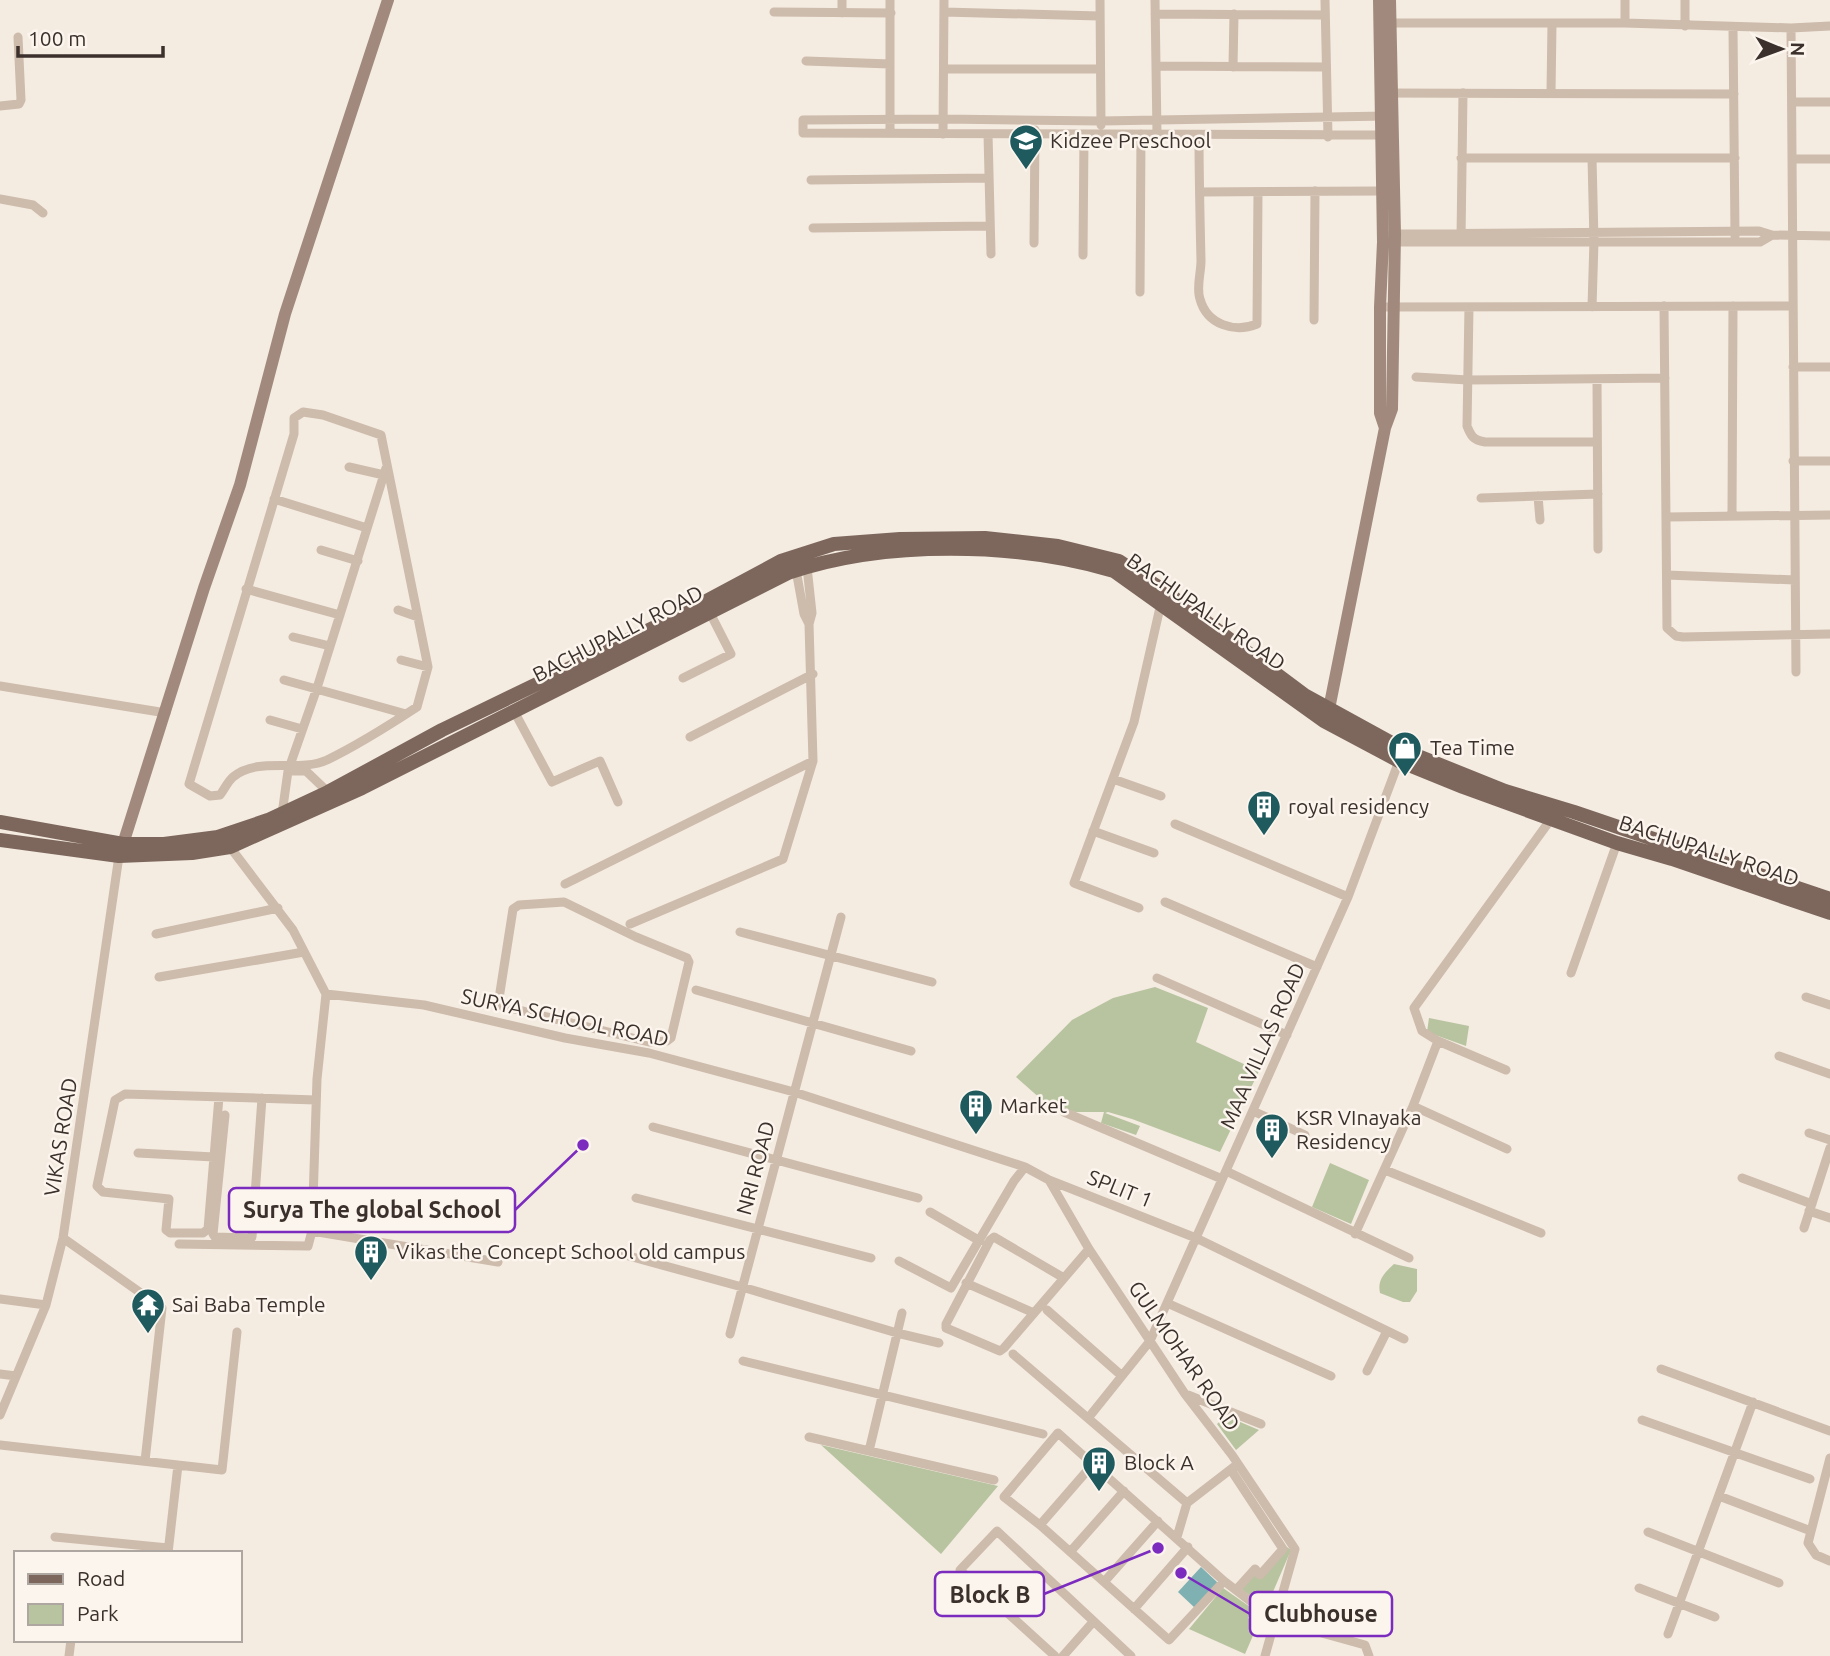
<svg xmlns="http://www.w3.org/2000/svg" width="1830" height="1656" font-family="Ubuntu,sans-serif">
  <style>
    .green { fill: #b8c4a0 }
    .water { fill: #7fb0b2 }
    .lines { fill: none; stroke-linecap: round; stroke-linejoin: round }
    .street { stroke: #cdbbac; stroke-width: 9 }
    .secondary { stroke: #a18a7d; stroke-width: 12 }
    .primary { stroke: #7d675c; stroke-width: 14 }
    .labels { text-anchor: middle; stroke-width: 5; stroke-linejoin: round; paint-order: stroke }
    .poi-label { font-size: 21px; fill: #3b302b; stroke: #fbf5ee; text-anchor: start }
    .street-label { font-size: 21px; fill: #3b302b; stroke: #fbf5ee }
    .leader { fill: none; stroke: #7b2cbf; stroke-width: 2.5 }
    .callout-dot { fill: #7b2cbf; stroke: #fbf5ee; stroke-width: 2.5 }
    .callout { fill: #fbf5ee; stroke: #7b2cbf; stroke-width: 2.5 }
    .callout-label { font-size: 23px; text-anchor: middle; font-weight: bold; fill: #3b302b }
  </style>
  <rect width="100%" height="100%" fill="#f4ebe1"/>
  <path class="green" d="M 1155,987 L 1208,1008 L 1196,1042 L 1259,1071 L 1220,1152 L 1132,1119 L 1108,1112 L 1105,1113 L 1140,1126 L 1136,1135 L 1101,1123 L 1104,1112 L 1076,1112 L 1051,1108 L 1016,1077 L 1072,1020 L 1113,998 Z
    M 1429,1018 L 1469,1026 L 1466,1046 L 1427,1032 Z
    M 1330,1163 L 1369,1180 L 1351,1224 L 1312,1207 Z
    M 1394,1264 L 1417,1269 L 1417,1291 L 1410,1302 L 1403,1302 L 1380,1293 C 1377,1280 1385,1272 1394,1264 Z
    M 1226,1416 L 1259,1430 L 1236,1450 L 1217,1424 Z
    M 821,1445 L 998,1486 L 941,1554 Z
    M 1287,1547 L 1291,1550 L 1266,1608 L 1240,1588 L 1255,1572 L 1259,1577 Z
    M 1223,1588 L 1253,1609 L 1248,1618 L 1258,1624 L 1245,1654 L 1189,1629 Z"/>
  <path class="water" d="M 1201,1567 L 1218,1583 L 1195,1608 L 1178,1592 Z"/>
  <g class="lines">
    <path class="street" d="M 842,0 L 842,13
      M 1100,0 L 1101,125
      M 1155,0 L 1157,134
      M 1325,0 L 1328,137
      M 1625,0 L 1625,23
      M 1685,0 L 1685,26
      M 774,12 L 891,13
      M 944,12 L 1099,16
      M 1155,14 L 1325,15
      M 1387,23 L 1625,23 L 1791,28 L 1830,26
      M 1733,28 L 1735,236
      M 1791,28 L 1796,672
      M 806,61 L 890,64
      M 1157,66 L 1326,67
      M 1233,67 L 1234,14
      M 944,69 L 1100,69
      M 1386,93 L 1734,94
      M 1551,93 L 1552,23
      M 1792,102 L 1830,102
      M 0,106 L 19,104 L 21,100 L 18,37
      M 890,133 L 890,0
      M 943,134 L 944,0
      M 988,134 L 991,254
      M 1199,135 C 1199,177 1200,219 1201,261 C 1201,273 1196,288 1200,299 C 1207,325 1235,333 1257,324 L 1258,192
      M 1386,135 L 803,133 L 803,120 L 944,119 L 1101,121 L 1387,116
      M 1461,158 L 1735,158
      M 1592,158 L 1594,241 L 1592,307
      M 1792,159 L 1830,159
      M 811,180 L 989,178
      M 1200,192 L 1383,191
      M 0,199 L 33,205 L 43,213
      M 813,228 L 990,226
      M 1392,234 L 1759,231 L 1772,235 L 1830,236
      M 1461,238 L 1463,93
      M 1391,242 L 1760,242 L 1772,235
      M 1034,243 L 1035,130
      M 1083,255 L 1084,134
      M 1140,292 L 1141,134
      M 1664,306 L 1667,628 L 1676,636 L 1683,637 L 1830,634
      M 1380,307 L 1793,306
      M 1469,307 L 1467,426 C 1471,436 1473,440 1485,442 L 1597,442
      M 1314,320 L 1315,191
      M 1793,367 L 1830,367
      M 1416,377 L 1468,380 L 1665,378
      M 1597,379 L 1598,549
      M 303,412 L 323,415 L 381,435 L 428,667 L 417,707 C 388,726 358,745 327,760 C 298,773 258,756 233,777 C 228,781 224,790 220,795 L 210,796 L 189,784 L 294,434 L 294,418 Z
      M 1793,461 L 1830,461
      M 349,467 L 384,475
      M 1538,496 L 1540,520
      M 1481,498 L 1598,494
      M 274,499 L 367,528
      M 1732,515 L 1733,306
      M 1667,517 L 1830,515
      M 321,550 L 358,561
      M 796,570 L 804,614 L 809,624 L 812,613 L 807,567
      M 1667,575 L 1795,580
      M 246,589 L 340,615
      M 398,610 L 418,617
      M 293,637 L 330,646
      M 401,660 L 428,667
      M 683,678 L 731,654 L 709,611
      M 284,680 L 406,714
      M 0,686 L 166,713
      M 514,711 L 552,782 L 600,761 L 618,802
      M 270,720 L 302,729
      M 690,737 L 813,674
      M 288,771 L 317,688 L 386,468
      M 1113,779 L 1161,796
      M 282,814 L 288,771 L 306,771 L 328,792
      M 1175,824 L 1348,897
      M 1093,831 L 1154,853
      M 230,847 L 293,930 L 326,994
      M 565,884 L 813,761
      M 564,902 L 636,937 L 687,958 L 689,962 L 671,1038 L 667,1041 L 649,1042 L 498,1005 L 513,909 L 519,905 Z
      M 1165,902 L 1317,967
      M 1139,908 L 1074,883 L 1134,722 L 1161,603
      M 630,924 L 783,859 L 813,761 L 809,624
      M 740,932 L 932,982
      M 156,934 L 278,908
      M 1571,973 L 1617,843
      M 159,977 L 304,952
      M 1157,978 L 1287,1035
      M 696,990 L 911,1051
      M 326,994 L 424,1005 L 565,1038 L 649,1053 L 794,1092 L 1025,1167 L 1049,1180 L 1196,1238 L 1404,1339
      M 1806,997 L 1830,1005
      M 1779,1056 L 1830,1074
      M 1506,1070 L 1438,1041 L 1422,1031 L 1414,1008 L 1551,819
      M 219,1097 L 208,1229 L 203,1233 L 170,1233 L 166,1230 L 169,1199 L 103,1192 L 97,1186 L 115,1100 L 125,1094 L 316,1100
      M 1413,1106 L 1507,1149
      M 1253,1111 L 1305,1135
      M 1064,1112 L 1222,1179
      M 225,1115 L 213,1234 L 215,1237 L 248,1238 L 252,1237 L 262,1098
      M 653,1127 L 918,1198
      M 1809,1133 L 1830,1140
      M 138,1153 L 214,1157
      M 1385,1170 L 1541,1233
      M 1226,1171 L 1409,1258
      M 1742,1178 L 1812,1204
      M 1049,1180 L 1089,1249 L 1150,1341 L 1185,1394 L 1232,1455 L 1295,1549 L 1265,1656
      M 636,1198 L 871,1258
      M 1809,1211 L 1830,1218
      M 930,1212 L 980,1241
      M 1804,1228 L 1830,1148
      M 312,1231 L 498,1262
      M 1355,1234 L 1413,1106 L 1438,1041
      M 63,1238 L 162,1308 L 145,1461
      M 179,1244 L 308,1246 L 312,1231 L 317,1079 L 326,994
      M 618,1253 L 742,1287 L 897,1333 L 939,1343
      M 899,1261 L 951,1288 L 1014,1181 L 1025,1167
      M 1064,1278 L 994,1237 L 990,1240 L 946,1324 L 946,1328 L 1000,1351 L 1004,1348 C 1032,1315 1061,1282 1089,1249
      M 966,1283 L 1034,1313
      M 0,1299 L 46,1305
      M 1167,1303 L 1331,1376
      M 1047,1310 L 1122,1376
      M 730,1334 L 841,917
      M 1013,1354 L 1187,1503
      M 743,1361 L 1043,1434
      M 1661,1369 L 1830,1431
      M 1367,1371 L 1387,1331
      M 0,1374 L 16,1376
      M 1188,1395 L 1261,1424
      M 0,1415 L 46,1305 L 63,1238 L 119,856
      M 1089,1417 L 1150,1341 L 1348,897 L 1399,761
      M 1642,1420 L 1810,1479
      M 809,1437 L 994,1480
      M 0,1445 L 222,1470 L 237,1332
      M 869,1451 L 902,1313
      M 1830,1458 L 1808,1543 L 1816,1555 L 1830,1561
      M 1231,1470 L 1283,1549 L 1260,1575 L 1255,1569 L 1236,1590
      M 1719,1496 L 1811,1531
      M 1040,1525 L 1093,1464
      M 1648,1532 L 1779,1583
      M 55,1537 L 168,1548
      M 1177,1537 L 1187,1503 L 1235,1466
      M 1070,1552 L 1124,1491
      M 168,1553 L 178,1465
      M 1224,1581 L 1169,1640 L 1040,1525 L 1004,1497 L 1058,1433 L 1224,1581 L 1275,1620 L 1365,1645 L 1369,1656
      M 1104,1582 L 1158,1521
      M 1639,1588 L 1715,1617
      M 1134,1609 L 1188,1547
      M 1668,1634 L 1753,1402
      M 69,1656 L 71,1640
      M 1055,1656 L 960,1570 L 997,1531 L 1131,1656
      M 1063,1656 L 1093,1622"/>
    <path class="secondary" d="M 1379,0 L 1383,242 L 1380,307 L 1380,413 L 1385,428
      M 1329,709 L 1385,428 L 1392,409 L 1395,234 L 1390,0
      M 123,844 L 204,588 L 240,485 L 285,314 L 388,0"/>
    <path class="primary" d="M 0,822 L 123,844 L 164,844 L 218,837 L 268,820 L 328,792 L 442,730 L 686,612 L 781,561 L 834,544 L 900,539 L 985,538 L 1058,546 L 1119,561 L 1166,592 L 1306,696 L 1408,752 L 1505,791 L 1574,812 L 1830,899
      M 0,840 L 119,856 L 192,853 L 230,847 L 362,788 L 788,573 C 884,540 1017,542 1114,571 L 1324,721 L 1399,761 L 1463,787 L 1617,843 L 1672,859 L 1830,913"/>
  </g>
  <defs>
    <g id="school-pin" transform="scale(1.75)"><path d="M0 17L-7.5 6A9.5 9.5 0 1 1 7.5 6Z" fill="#1f5a5e" stroke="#fbf5ee"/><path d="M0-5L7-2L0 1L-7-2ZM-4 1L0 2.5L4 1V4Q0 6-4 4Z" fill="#fff"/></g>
    <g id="shop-pin" transform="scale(1.75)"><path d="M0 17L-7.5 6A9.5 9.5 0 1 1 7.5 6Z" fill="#1f5a5e" stroke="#fbf5ee"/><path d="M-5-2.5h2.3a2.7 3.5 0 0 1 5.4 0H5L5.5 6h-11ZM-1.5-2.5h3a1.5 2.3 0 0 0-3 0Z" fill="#fff"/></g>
    <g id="building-pin" transform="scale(1.75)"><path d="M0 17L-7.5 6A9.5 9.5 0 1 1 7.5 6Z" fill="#1f5a5e" stroke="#fbf5ee"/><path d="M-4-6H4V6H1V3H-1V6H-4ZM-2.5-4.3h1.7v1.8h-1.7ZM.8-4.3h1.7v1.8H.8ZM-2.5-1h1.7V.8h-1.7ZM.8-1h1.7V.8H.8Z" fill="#fff"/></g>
    <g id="temple-pin" transform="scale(1.75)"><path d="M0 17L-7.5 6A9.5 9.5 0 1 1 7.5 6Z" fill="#1f5a5e" stroke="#fbf5ee"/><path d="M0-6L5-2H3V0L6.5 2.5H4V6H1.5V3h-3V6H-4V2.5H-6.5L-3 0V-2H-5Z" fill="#fff"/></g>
  </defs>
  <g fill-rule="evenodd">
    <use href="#school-pin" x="1026" y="141"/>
    <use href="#shop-pin" x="1405" y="748"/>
    <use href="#building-pin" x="1264" y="807"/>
    <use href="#building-pin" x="976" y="1106"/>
    <use href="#building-pin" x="1272" y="1130"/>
    <use href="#building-pin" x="371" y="1252"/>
    <use href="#temple-pin" x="148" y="1305"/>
    <use href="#building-pin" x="1099" y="1463"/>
  </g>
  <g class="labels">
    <g class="poi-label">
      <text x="1050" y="148">Kidzee Preschool</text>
      <text x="1430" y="755">Tea Time</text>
      <text x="1288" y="814">royal residency</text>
      <text x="1000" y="1113">Market</text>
      <text x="1296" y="1125">KSR VInayaka<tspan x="1296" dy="24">Residency</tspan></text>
      <text x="396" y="1259">Vikas the Concept School old campus</text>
      <text x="172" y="1312">Sai Baba Temple</text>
      <text x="1124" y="1470">Block A</text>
    </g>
    <g class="street-label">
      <text transform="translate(1206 612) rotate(35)" y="7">BACHUPALLY ROAD</text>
      <text transform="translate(618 634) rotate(-27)" y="7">BACHUPALLY ROAD</text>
      <text transform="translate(1709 851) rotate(18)" y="7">BACHUPALLY ROAD</text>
      <text transform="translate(565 1018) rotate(12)" y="7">SURYA SCHOOL ROAD</text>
      <text transform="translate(1263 1046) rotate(-66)" y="7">MAA VILLAS ROAD</text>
      <text transform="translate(61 1137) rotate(-81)" y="7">VIKAS ROAD</text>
      <text transform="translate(756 1168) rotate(-75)" y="7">NRI ROAD</text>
      <text transform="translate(1120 1189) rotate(22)" y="7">SPLIT 1</text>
      <text transform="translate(1184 1356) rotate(55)" y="7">GULMOHAR ROAD</text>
    </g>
  </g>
  <path class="leader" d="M583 1145L515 1210M1158 1548L1044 1594M1181 1573L1250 1614"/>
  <g class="callout-dot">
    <circle cx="583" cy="1145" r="7"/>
    <circle cx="1158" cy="1548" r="7"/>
    <circle cx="1181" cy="1573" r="7"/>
  </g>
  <g class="callout">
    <rect x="229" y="1188" width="286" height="44" rx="7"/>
    <rect x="935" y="1572" width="109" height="44" rx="7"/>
    <rect x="1250" y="1592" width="142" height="44" rx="7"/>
  </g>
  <g class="callout-label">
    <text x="372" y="1218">Surya The global School</text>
    <text x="990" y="1603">Block B</text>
    <text x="1321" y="1622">Clubhouse</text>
  </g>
  <rect x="14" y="1551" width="228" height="91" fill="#fbf5ee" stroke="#aea6a0" stroke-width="2"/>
  <rect x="28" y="1574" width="35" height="10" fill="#7d675c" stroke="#aea6a0" stroke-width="2"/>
  <text x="77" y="1586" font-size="21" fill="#3b302b">Road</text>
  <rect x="28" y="1604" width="35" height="21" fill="#b8c4a0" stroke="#aea6a0" stroke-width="2"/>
  <text x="77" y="1621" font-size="21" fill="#3b302b">Park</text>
  <g transform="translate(1781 49) rotate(91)" stroke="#fbf5ee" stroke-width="5" paint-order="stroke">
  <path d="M0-5L12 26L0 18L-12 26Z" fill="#3b302b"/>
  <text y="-10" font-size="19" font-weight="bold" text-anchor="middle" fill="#3b302b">N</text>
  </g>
  <path d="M18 46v10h145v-10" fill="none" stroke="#3b302b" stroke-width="3.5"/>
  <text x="28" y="46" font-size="21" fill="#3b302b" stroke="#fbf5ee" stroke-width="5" paint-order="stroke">100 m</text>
</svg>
